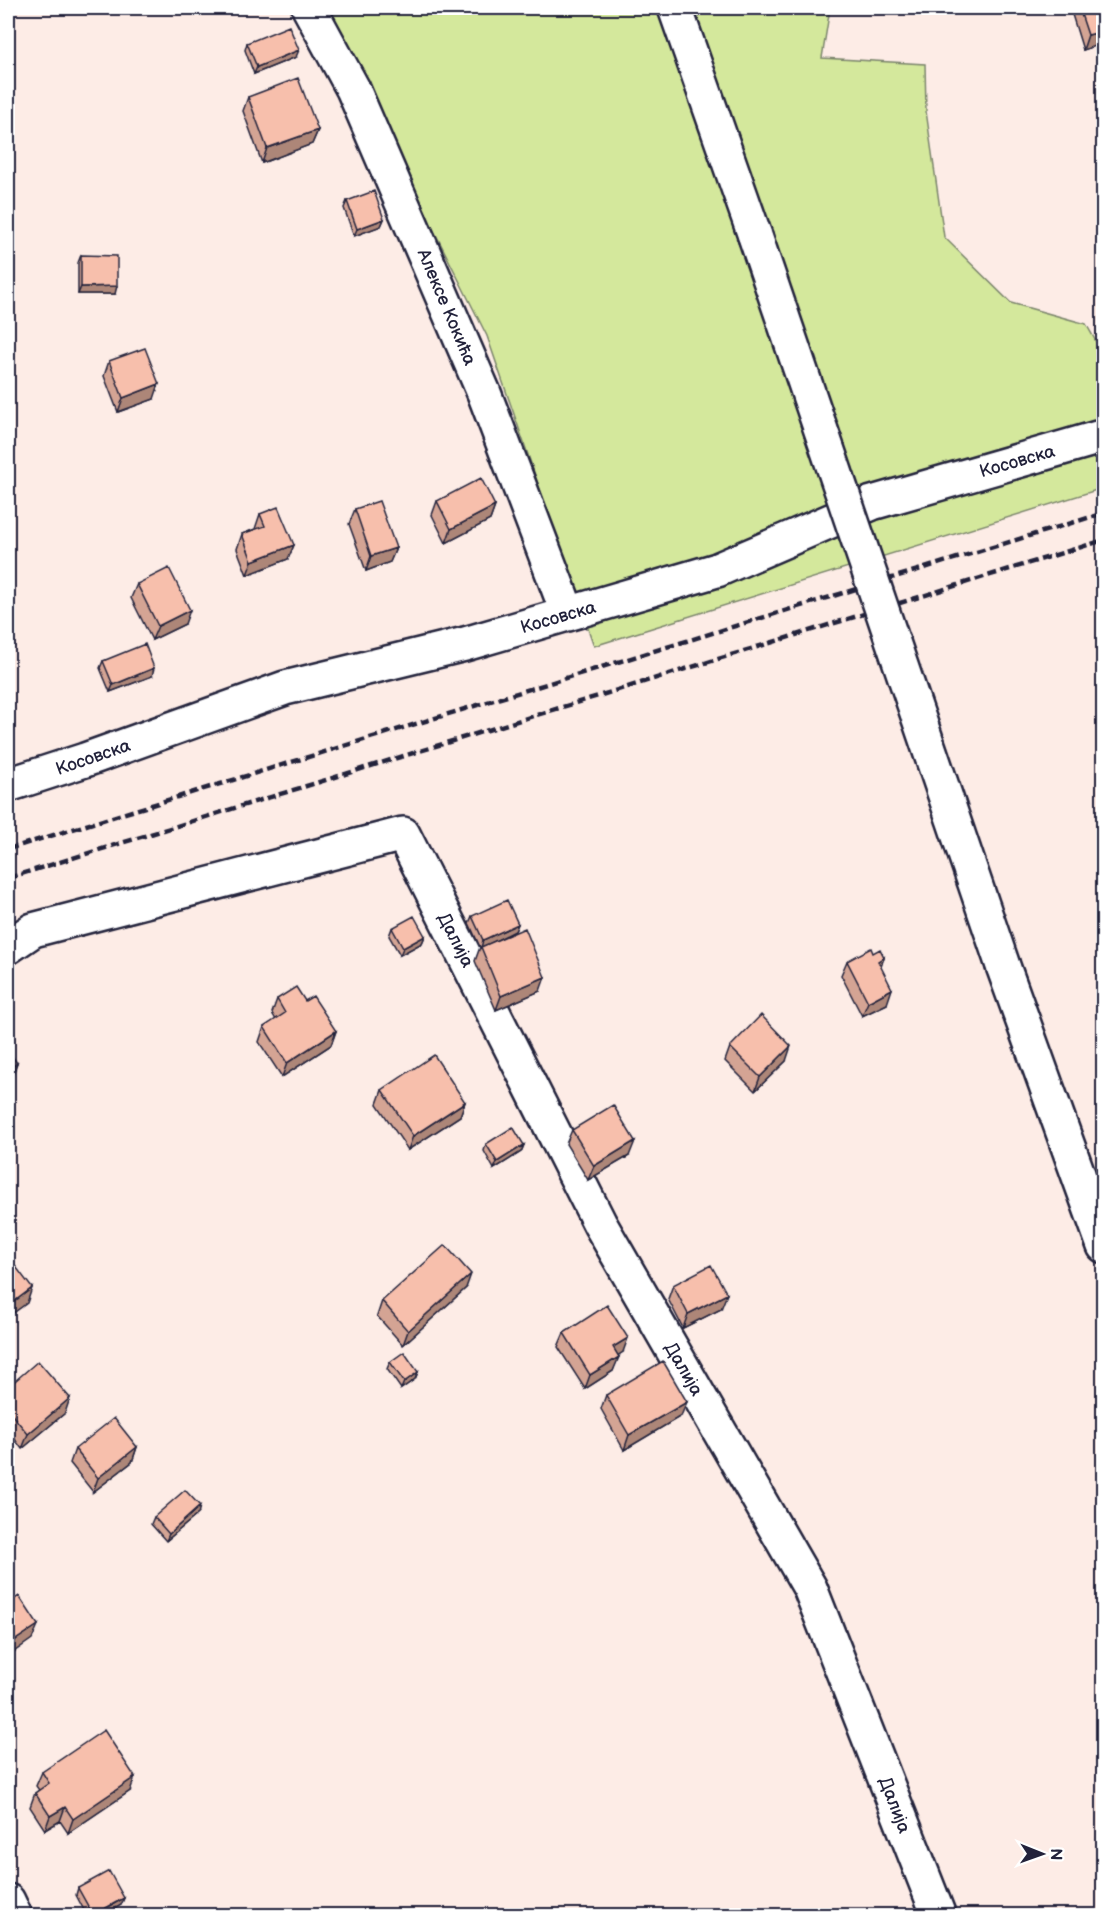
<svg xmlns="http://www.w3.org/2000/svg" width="1111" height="1923" font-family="'Balsamiq Sans',sans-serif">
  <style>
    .green { fill: #d4e89c; stroke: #7b856c; stroke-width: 1.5 }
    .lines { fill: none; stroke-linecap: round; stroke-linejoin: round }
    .minor-casing { stroke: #22223b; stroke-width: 38 }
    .minor { stroke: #fff; stroke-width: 33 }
    .rail { stroke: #22223b; stroke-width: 4.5; stroke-dasharray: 9 4.5; stroke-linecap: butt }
    .minor-bridge-casing { stroke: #22223b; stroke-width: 38; stroke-linecap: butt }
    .minor-bridge { stroke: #fff; stroke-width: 33 }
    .wall { fill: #d4a494; stroke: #22223b; stroke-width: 1.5 }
    .shaded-wall { fill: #ad8678; stroke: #22223b; stroke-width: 1.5 }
    .building { fill: #f7bfac; stroke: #22223b; stroke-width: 1.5 }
    .labels { text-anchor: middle; stroke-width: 4.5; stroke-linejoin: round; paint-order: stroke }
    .street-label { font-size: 18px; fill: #22223b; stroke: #fff }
  </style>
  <rect width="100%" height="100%" fill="#fdece6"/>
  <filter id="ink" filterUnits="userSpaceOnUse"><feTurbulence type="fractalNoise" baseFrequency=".0167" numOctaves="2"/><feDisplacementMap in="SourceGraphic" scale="12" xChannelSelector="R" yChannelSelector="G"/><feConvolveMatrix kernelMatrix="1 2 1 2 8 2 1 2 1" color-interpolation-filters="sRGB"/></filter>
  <g filter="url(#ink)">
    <path class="green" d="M 322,8 L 830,8 L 822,58 L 925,64 L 926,111 L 944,237 L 1011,303 L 1086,324 L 1103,354 L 1103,488 L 594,646 L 487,336 Z"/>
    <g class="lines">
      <g class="minor-casing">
        <path id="minor" d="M 309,8 L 353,89 L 484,393 L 568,614
          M 675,8 L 755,236
          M 8,785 L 85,760 L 285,688 L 465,644 L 717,570 L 872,503 L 1104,436
          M 8,947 L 33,930 L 403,834 L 600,1224 L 810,1588 L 939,1916
          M 1003,966 L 1104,1246
          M 8,1901 L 15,1916"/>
      </g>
      <use href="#minor" class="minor"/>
      <path class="rail" d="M 8,849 L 1104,513
        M 8,878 L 1104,540"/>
      <g class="minor-bridge-casing">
        <path id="minor-bridge" d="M 755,236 L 1003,966"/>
      </g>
      <use href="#minor-bridge" class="minor-bridge"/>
    </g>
    <path class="wall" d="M 1070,8 L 1104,8 L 1104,43 L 1083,50 Z
      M 247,43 L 296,57 L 254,74 L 245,50 Z
      M 248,97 L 318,130 L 312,144 L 262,163 L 243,111 Z
      M 347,201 L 384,219 L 381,226 L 354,236 L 344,208 Z
      M 81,255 L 115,294 L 78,294 L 78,263 Z
      M 109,361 L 154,399 L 118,412 L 104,376 Z
      M 437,501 L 495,506 L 490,520 L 446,543 L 432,515 Z
      M 355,509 L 396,548 L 390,562 L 366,571 L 349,524 Z
      M 260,514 L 294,545 L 288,559 L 247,575 L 237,549 L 242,534 L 255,529 Z
      M 137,584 L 185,624 L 152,640 L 131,598 Z
      M 103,661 L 152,676 L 110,692 L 100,668 Z
      M 472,916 L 518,924 L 515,931 L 502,937 L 540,991 L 496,1010 L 475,961 L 480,947 L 469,923 Z
      M 392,928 L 425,936 L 422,943 L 400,955 L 389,936 Z
      M 873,953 L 884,957 L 881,967 L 887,1004 L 862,1016 L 841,975 L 847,961 Z
      M 277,999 L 305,1001 L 336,1031 L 331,1045 L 282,1077 L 259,1042 L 264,1027 L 276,1020 L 272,1013 Z
      M 730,1047 L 786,1061 L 755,1091 L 725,1061 Z
      M 382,1090 L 465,1102 L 460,1116 L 408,1150 L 377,1104 Z
      M 572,1130 L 629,1156 L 588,1180 L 566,1144 Z
      M 486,1144 L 524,1145 L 521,1152 L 494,1169 L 484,1151 Z
      M 673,1285 L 721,1309 L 683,1328 L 668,1299 Z
      M 466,1288 L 403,1345 L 377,1316 L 382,1301 Z
      M 564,1333 L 623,1352 L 618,1355 L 613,1371 L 585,1389 L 558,1347 Z
      M 390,1362 L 418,1372 L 415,1379 L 401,1389 L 387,1369 Z
      M 8,1387 L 65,1413 L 22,1449 L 8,1430 Z
      M 606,1395 L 681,1416 L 624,1450 L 601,1409 Z
      M 137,1447 L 132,1462 L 93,1492 L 70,1463 L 75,1449 Z
      M 198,1514 L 166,1541 L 151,1524 L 154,1517 Z
      M 42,1772 L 130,1791 L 68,1833 L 60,1821 L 45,1830 L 30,1807 L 35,1793 L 39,1790 L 36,1786 Z
      M 78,1888 L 124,1898 L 121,1905 L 103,1916 L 87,1916 L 76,1895 Z"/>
    <path class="shaded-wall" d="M 1104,31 L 1104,43 L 1083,50 L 1088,35 Z
      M 299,50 L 296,57 L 254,74 L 257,67 Z
      M 318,130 L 312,144 L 262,163 L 267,148 Z
      M 384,219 L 381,226 L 354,236 L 357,229 Z
      M 117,286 L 115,294 L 78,294 L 81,287 Z
      M 159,384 L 154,399 L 118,412 L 123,398 Z
      M 495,506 L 490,520 L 446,543 L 451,529 Z
      M 294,545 L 288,559 L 247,575 L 252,561 Z
      M 396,548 L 390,562 L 366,571 L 371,556 Z
      M 190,610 L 185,624 L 152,640 L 158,626 Z
      M 154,668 L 152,676 L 110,692 L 113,685 Z
      M 518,924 L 515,931 L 481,948 L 483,940 Z
      M 425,936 L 422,943 L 400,955 L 403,948 Z
      M 884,957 L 879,972 L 878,961 Z
      M 545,977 L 540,991 L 496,1010 L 501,996 Z
      M 892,989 L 887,1004 L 862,1016 L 868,1002 Z
      M 336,1031 L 331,1045 L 282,1077 L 287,1063 Z
      M 791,1046 L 786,1061 L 755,1091 L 760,1077 Z
      M 17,1063 L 12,1077 L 8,1080 L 8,1070 Z
      M 465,1102 L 460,1116 L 408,1150 L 413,1136 Z
      M 635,1141 L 629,1156 L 588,1180 L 594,1166 Z
      M 524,1145 L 521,1152 L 494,1169 L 497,1162 Z
      M 471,1274 L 466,1288 L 403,1345 L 408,1331 Z
      M 32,1288 L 27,1303 L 8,1317 L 8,1306 Z
      M 727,1294 L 721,1309 L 683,1328 L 688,1314 Z
      M 628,1338 L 623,1352 L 608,1362 L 613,1347 Z
      M 619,1357 L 613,1371 L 585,1389 L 590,1375 Z
      M 418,1372 L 415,1379 L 401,1389 L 404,1382 Z
      M 70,1398 L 65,1413 L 22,1449 L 28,1434 Z
      M 687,1402 L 681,1416 L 624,1450 L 629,1435 Z
      M 137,1447 L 132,1462 L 93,1492 L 98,1478 Z
      M 200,1506 L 198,1514 L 166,1541 L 169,1534 Z
      M 38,1625 L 32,1639 L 8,1656 L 8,1645 Z
      M 14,1687 L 9,1701 L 8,1702 L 8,1692 Z
      M 135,1777 L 130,1791 L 68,1833 L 73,1819 Z
      M 65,1807 L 60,1821 L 45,1830 L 50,1816 Z
      M 124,1898 L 121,1905 L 103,1916 L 93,1916 Z"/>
    <path class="building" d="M 1079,8 L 1104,8 L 1104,31 L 1088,35 Z
      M 289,26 L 299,50 L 257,67 L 247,43 Z
      M 298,78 L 318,130 L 267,148 L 248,97 Z
      M 374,191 L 384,219 L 357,229 L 347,201 Z
      M 81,255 L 117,256 L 117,286 L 81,287 Z
      M 145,348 L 159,384 L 123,398 L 109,361 Z
      M 481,478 L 495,506 L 451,529 L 437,501 Z
      M 379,501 L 396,548 L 371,556 L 355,509 Z
      M 278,507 L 294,545 L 252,561 L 242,534 L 265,526 L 260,514 Z
      M 169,568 L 190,610 L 158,626 L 137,584 Z
      M 145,644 L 154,668 L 113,685 L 103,661 Z
      M 507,900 L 518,924 L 483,940 L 472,916 Z
      M 414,916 L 425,936 L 403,948 L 392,928 Z
      M 525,928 L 545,977 L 501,996 L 481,947 Z
      M 871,948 L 873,953 L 880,949 L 884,957 L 878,961 L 892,989 L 868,1002 L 847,961 Z
      M 296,987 L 305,1001 L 313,996 L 336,1031 L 287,1063 L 264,1027 L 285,1013 L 277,999 Z
      M 761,1015 L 791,1046 L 760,1077 L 730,1047 Z
      M 8,1050 L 17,1063 L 8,1070 Z
      M 434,1055 L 465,1102 L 413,1136 L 382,1090 Z
      M 613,1105 L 635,1141 L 594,1166 L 572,1130 Z
      M 513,1127 L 524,1145 L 497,1162 L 486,1144 Z
      M 445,1245 L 471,1274 L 408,1331 L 382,1301 Z
      M 10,1259 L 32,1288 L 8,1306 L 8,1261 Z
      M 711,1265 L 727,1294 L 688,1314 L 673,1285 Z
      M 607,1305 L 628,1338 L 613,1347 L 619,1357 L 590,1375 L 564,1333 Z
      M 404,1352 L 418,1372 L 404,1382 L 390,1362 Z
      M 38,1361 L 70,1398 L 28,1434 L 8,1410 L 8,1387 Z
      M 663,1361 L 687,1402 L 629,1435 L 606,1395 Z
      M 114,1418 L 137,1447 L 98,1478 L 75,1449 Z
      M 185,1490 L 200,1506 L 169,1534 L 154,1517 Z
      M 19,1596 L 38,1625 L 8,1645 L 8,1604 Z
      M 8,1678 L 14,1687 L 8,1692 Z
      M 104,1730 L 135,1777 L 73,1819 L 65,1807 L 50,1816 L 35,1793 L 49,1783 L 42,1772 Z
      M 109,1871 L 124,1898 L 93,1915 L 78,1888 Z"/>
  </g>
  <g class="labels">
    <g class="street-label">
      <text transform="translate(447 307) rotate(67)" y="6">Алексе Кокића</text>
      <text transform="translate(1017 461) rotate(-16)" y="6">Косовска</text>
      <text transform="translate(558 617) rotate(-16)" y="6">Косовска</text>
      <text transform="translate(93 757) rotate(-19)" y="6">Косовска</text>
      <text transform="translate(456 940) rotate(63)" y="6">Далија</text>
      <text transform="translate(684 1369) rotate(60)" y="6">Далија</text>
      <text transform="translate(895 1805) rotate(69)" y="6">Далија</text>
    </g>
  </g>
  <rect width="1111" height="1923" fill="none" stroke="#fff" stroke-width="30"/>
  <rect x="15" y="15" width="1081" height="1893" fill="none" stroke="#22223b" stroke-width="2" filter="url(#ink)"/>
  <g transform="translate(1042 1854) rotate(91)" stroke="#ffffff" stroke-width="4.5" paint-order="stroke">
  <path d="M0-4.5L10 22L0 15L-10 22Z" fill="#22223b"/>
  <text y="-9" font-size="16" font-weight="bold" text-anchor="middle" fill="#22223b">N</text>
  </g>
</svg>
